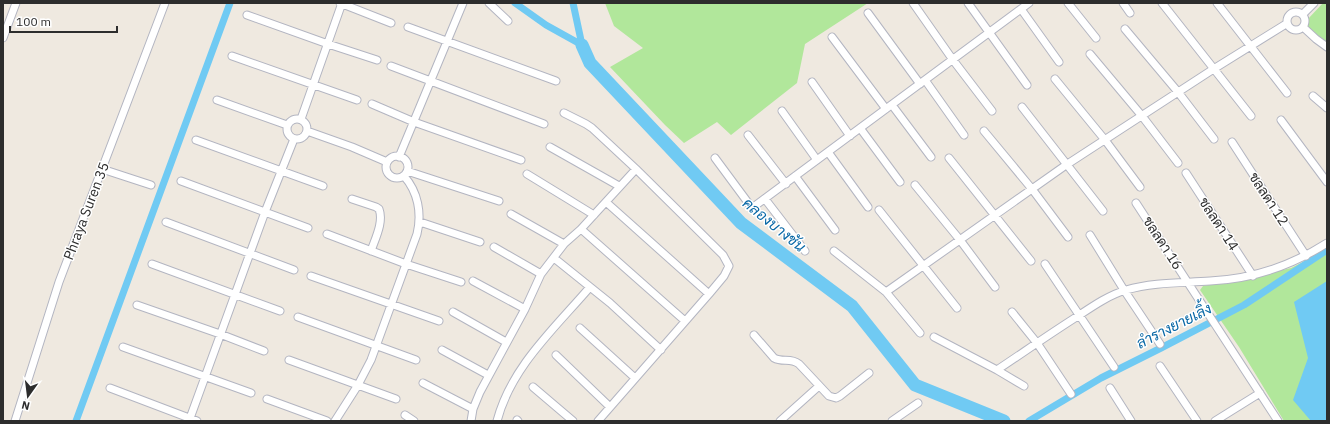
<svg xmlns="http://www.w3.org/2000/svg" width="1330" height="424" font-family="'IBM Plex Sans',Sarabun,sans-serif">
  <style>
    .green { fill: #b1e79b }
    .water { fill: #70caf3 }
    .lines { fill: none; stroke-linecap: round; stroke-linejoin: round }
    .canal { stroke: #70caf3; stroke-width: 7 }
    .river { stroke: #70caf3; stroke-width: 13 }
    .street-casing { stroke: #b3b5c1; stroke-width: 9 }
    .street { stroke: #fff; stroke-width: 7 }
    .labels { text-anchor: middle; stroke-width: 3; stroke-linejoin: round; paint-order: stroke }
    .street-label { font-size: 14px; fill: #2d2d2d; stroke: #fff }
    .water-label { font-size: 15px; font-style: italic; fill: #0968a6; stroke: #fff }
  </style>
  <rect width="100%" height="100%" fill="#efe9e0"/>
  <path class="green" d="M 605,3 L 868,3 L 805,44 L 797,83 L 731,135 L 717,122 L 684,143 L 665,125 L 610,67 L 643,48 L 614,26 Z
    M 1323,3 L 1327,3 L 1327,42 L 1307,31 L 1307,20 Z
    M 1327,250 L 1327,421 L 1284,421 L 1239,347 L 1200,290 L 1203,286 L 1249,278 L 1291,268 Z"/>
  <path class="water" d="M 1327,281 L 1327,421 L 1311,421 L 1293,400 L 1308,358 L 1294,302 Z"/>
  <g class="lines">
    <path class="canal" d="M 515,3 L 546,25 L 582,45
      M 573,3 L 582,45
      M 76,421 L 230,3
      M 1029,421 L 1101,378 L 1161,348 L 1244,305 L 1327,250"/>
    <path class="river" d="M 582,45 L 590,63 L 741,223 L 852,306 L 915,385 L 1004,421"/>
    <g class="street-casing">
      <path id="street" d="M 340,3 L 391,23
        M 489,3 L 508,21
        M 913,3 L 953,60 L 992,111
        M 968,3 L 1027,85
        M 1068,3 L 1096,38
        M 1123,3 L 1130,13
        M 1162,3 L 1251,116
        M 1217,3 L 1287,93
        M 1021,9 L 1059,62
        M1287 21a9 9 0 1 1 18 0a9 9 0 1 1-18 0Z
        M 868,13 L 920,84
        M 1303,14 L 1314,3
        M 247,15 L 328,44 L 377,60
        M 408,27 L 556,81
        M 1303,27 L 1316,39 L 1327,47
        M 1125,29 L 1178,92 L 1214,139
        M 832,37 L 886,109
        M 3,38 L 16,3
        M 1090,54 L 1142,116 L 1178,163
        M 232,56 L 357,100
        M 391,66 L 544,124
        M 1055,79 L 1105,140 L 1140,187
        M 925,80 L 964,135
        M 812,82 L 850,136
        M 1313,96 L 1327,108
        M 217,100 L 287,125
        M 372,104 L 414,122 L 521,160
        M 892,105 L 931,157
        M 1022,107 L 1103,211
        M 782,111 L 817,160
        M 564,113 L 586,124 L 592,128 L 636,169 L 723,255 L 729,266 L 724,276 L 709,294 L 598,421
        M287 129a10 10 0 1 1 20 0a10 10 0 1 1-20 0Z
        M 301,119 L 342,3
        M 1281,120 L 1327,182
        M 860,128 L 900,182
        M 307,131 L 352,147 L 387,162
        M 984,131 L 1032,189 L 1068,237
        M 748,135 L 786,184
        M 196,140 L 323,186
        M 1232,142 L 1306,256
        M 550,147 L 619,186
        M 828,152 L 868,207
        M386 167a11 11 0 1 1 22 0a11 11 0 1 1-22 0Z
        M 399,157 L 463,3
        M 715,158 L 752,208 L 1029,3
        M 949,158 L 1031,261
        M 102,169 L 151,185
        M 407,171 L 499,201
        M 1186,173 L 1253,276
        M 527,174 L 594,215
        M 795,176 L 835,230
        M 181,181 L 308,228
        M 915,185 L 960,240 L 995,287
        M 352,199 L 376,207 L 379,209 C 384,222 375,239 371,251
        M 765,199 L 805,251
        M 606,202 L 709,294
        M 1136,203 L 1278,421
        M 879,210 L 957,308
        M 511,214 L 564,244
        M 166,222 L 294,270
        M 420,222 L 480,242
        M 581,229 L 685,321
        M 327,234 L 406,264 L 461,282
        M 1090,235 L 1124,290 L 1160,344
        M 494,247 L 541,274
        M 834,251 L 886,292 L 920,333
        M 554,258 L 610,303 L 661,350
        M 152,264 L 280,311
        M 1045,264 L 1114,367
        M 311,276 L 439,321
        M 473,281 L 525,309
        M 886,292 L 1066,165 L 1212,70 L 1286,24
        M 137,305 L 220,334 L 264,351
        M 453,312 L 506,342
        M 1012,312 L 1037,343 L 1071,394
        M 298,317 L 416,360
        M 580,328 L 635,378
        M 754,335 L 774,358 C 783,363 790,357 799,364 L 829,396 L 836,398 L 840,396 L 869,373
        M 934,337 L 997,370 C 1024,352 1051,333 1078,316 C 1093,306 1109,295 1126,290 C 1153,282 1182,283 1210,281 C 1253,279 1291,266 1327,243
        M 123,347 L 251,393
        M 442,350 L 488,375
        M 556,355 L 610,407
        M 289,360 L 396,399
        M 1160,366 L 1197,421
        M 997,370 L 1024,386
        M 423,383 L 473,409
        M 533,387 L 573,421
        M 110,388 L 197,421
        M 1110,388 L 1131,421
        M 267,399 L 327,421
        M 405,415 L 414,421
        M 517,420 L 518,421
        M 15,421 L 59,282 L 165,3
        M 189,421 L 265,212 L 294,139
        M 335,421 L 358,385 L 371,360 L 417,234 C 422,213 418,192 404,176
        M 471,421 L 473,409 L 480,392 L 525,309 L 541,274 L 564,244 L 581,229 L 636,169
        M 497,421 C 511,367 555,328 590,287
        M 780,421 L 819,386
        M 892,421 L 918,403
        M 1215,421 L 1260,393"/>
    </g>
    <use href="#street" class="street"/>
  </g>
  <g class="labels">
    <g class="street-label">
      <text transform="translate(1269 199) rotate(57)" y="5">ชลลดา 12</text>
      <text transform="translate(86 211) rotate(-69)" y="5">Phraya Suren 35</text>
      <text transform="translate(1219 224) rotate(57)" y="5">ชลลดา 14</text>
      <text transform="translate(1163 243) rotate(57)" y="5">ชลลดา 16</text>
    </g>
    <g class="water-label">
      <text transform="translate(774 225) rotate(39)" y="5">คลองบางชัน</text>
      <text transform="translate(1174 326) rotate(-27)" y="5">ลำรางยายเลิ้ง</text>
    </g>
  </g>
  <rect width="1330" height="424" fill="none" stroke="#2d2d2d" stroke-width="8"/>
  <g transform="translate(28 396) rotate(194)" stroke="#ffffff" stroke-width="3" paint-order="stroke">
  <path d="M0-3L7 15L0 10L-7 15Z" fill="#2d2d2d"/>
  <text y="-6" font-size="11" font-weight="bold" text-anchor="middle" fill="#2d2d2d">N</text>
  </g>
  <path d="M10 26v6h107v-6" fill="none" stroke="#2d2d2d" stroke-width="2"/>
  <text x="16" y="26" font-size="12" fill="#2d2d2d" stroke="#ffffff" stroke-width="3" paint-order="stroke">100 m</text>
</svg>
